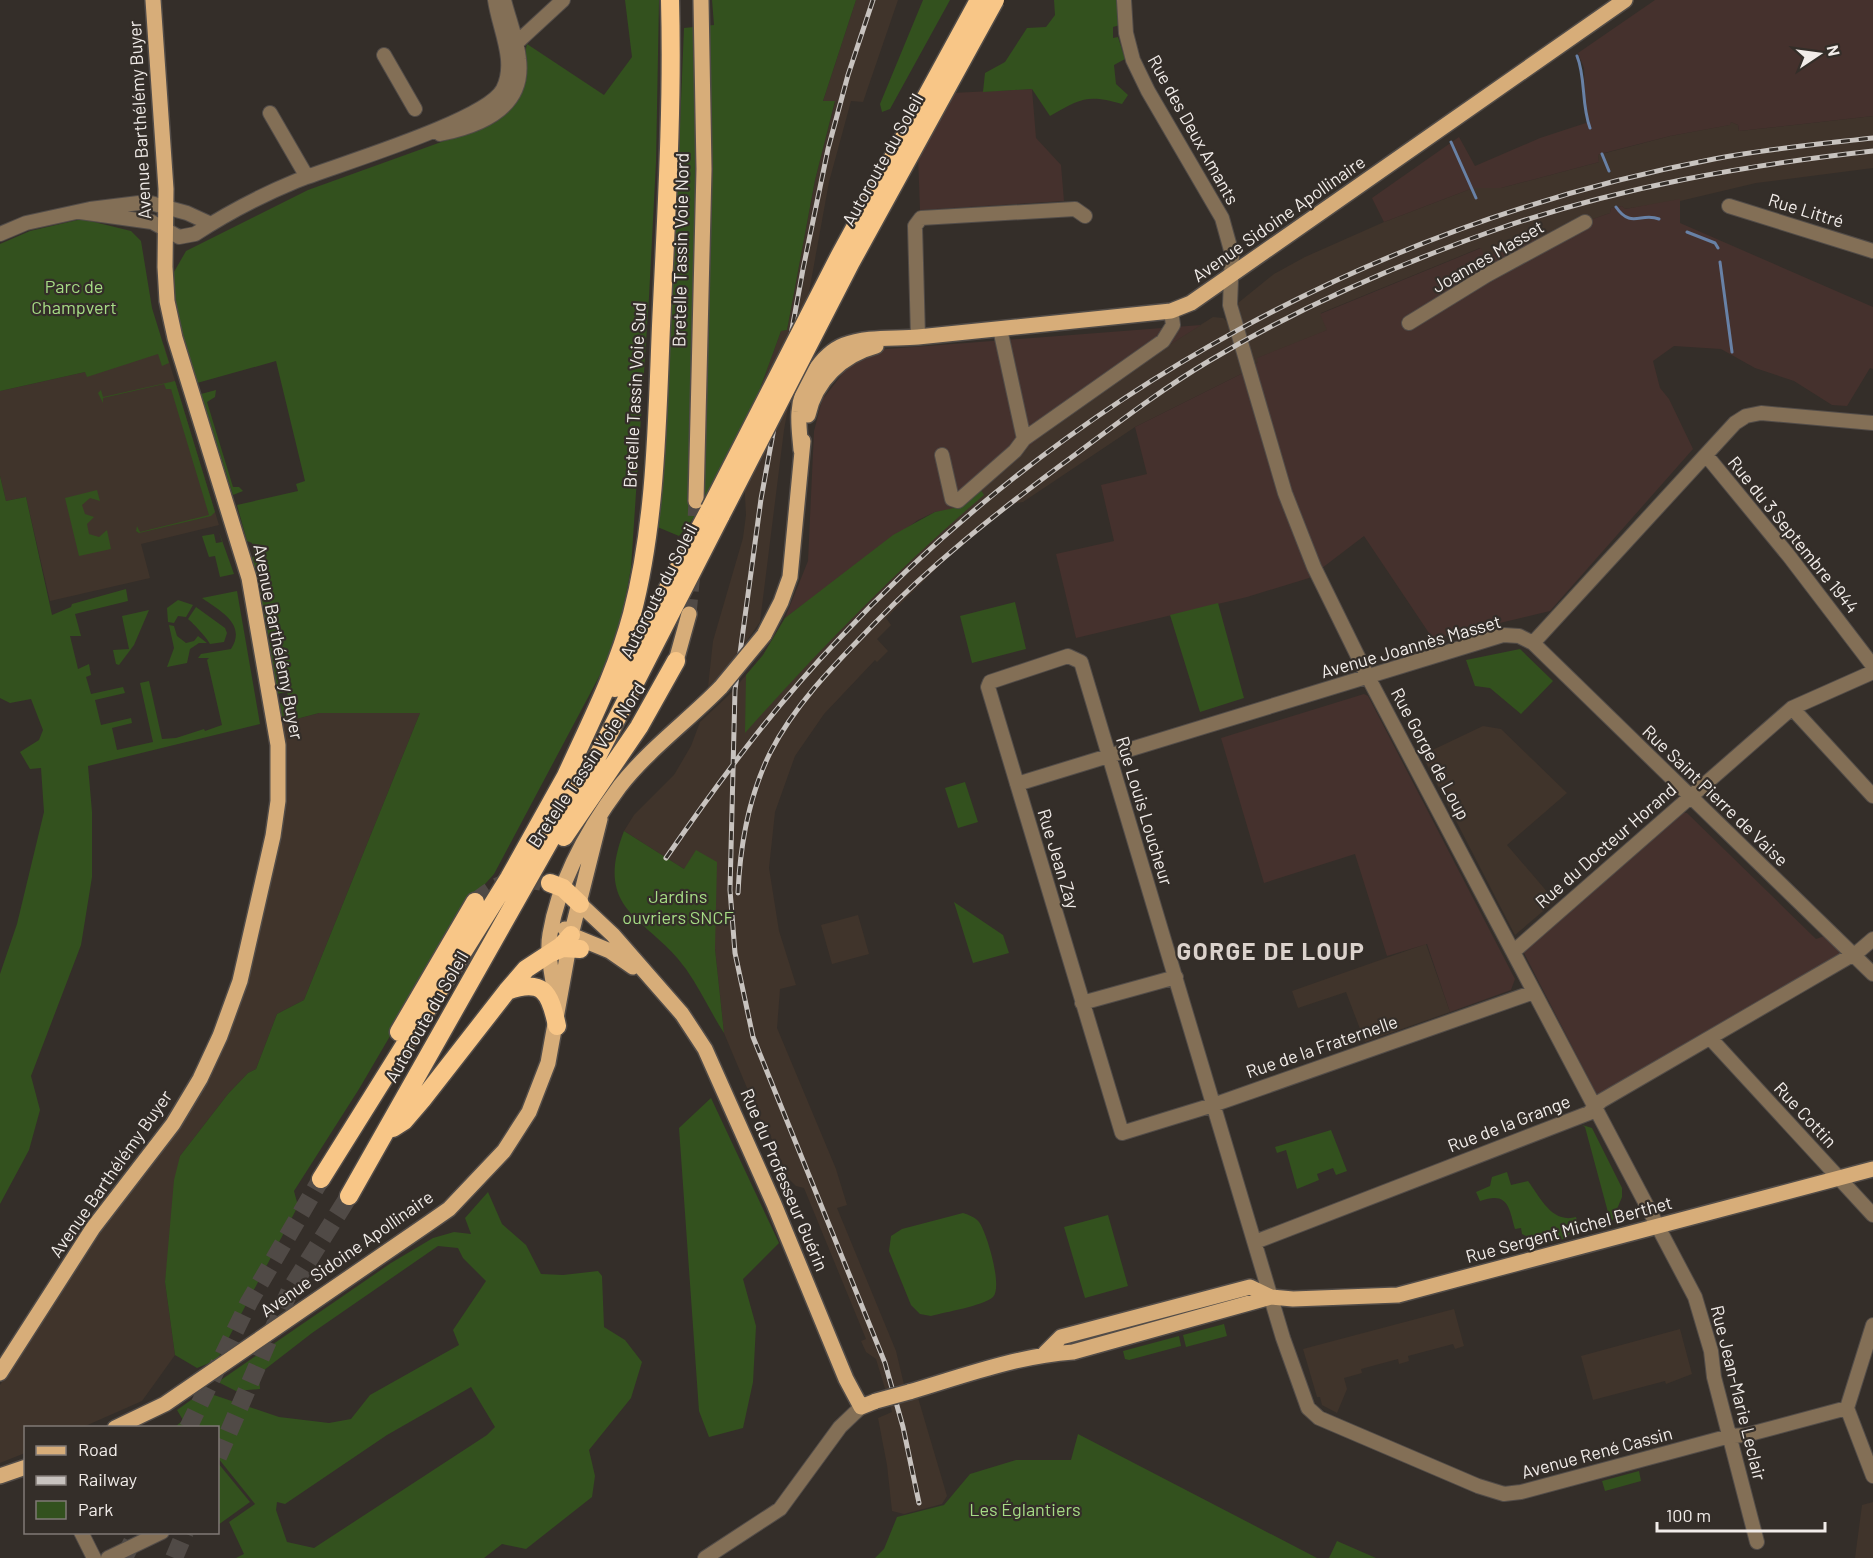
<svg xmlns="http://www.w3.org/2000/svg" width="1873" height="1558" font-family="Barlow,sans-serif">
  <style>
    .built { fill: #40342b }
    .industrial { fill: #45312d }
    .green { fill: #33511e; fill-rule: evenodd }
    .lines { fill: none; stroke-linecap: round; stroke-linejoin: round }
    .stream { stroke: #6881a6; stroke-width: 3 }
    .major-tunnel { stroke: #504a46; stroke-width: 15; stroke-dasharray: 15 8; stroke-linecap: butt }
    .highway-tunnel { stroke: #504a46; stroke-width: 18; stroke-dasharray: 18 9; stroke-linecap: butt }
    .minor-casing { stroke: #524c48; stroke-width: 16 }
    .major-casing { stroke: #524c48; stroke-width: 18 }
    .highway-casing { stroke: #524c48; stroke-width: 21 }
    .minor { stroke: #836f56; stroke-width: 14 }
    .major { stroke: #d7ad79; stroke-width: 15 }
    .highway { stroke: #f8c687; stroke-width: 18 }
    .rail-casing { stroke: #c8c3bf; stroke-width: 5 }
    .rail { stroke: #342e29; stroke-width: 3; stroke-dasharray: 9; stroke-linecap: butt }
    .major-bridge-casing { stroke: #524c48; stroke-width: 18; stroke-linecap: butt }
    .highway-bridge-casing { stroke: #524c48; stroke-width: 21; stroke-linecap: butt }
    .major-bridge { stroke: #d7ad79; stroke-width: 15 }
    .highway-bridge { stroke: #f8c687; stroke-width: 18 }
    .labels { text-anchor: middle; stroke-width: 4.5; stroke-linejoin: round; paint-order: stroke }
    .street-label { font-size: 18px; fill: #f1ece9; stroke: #342e29 }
    .park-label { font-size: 18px; fill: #a6dc85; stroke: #342e29 }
    .district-label { font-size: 24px; font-weight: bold; letter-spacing: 1.5px; fill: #dbd2cc; stroke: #342e29 }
  </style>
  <rect width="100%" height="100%" fill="#342e29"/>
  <path class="built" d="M 856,0 L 898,0 L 863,102 L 851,101 L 829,182 L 784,430 L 760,622 L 726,670 L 708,687 L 713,641 L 743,538 L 746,515 L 742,437 L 781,331 L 787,330 L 815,180 L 835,102 L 823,101 Z
    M 1873,116 L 1873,168 L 1756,183 L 1680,201 L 1624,209 L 1622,206 L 1611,208 L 1610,213 L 1485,258 L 1480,248 L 1321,313 L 1328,330 L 1258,358 L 1259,362 L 1254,364 L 1249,345 L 1238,350 L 1243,373 L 1135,427 L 1023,502 L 1015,503 L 958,547 L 886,618 L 891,625 L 877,639 L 888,651 L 877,662 L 875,660 L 824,714 L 795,756 L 775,812 L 769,868 L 779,931 L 796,985 L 780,989 L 777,1028 L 836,1169 L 847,1205 L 837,1208 L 896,1351 L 906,1393 L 916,1391 L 947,1496 L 942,1504 L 904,1514 L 892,1511 L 887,1465 L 878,1418 L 892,1412 L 876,1359 L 866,1352 L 861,1341 L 866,1339 L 804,1188 L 796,1186 L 789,1179 L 767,1128 L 763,1126 L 724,1033 L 715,949 L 684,869 L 624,831 L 634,815 L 674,775 L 691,746 L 700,722 L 730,694 L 763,655 L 785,618 L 893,535 L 951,508 L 1095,392 L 1213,317 L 1223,318 L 1231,326 L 1242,321 L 1238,303 L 1274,274 L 1305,257 L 1384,222 L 1473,188 L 1501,188 L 1599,162 L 1598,155 L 1670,136 L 1729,125 L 1731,122 L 1738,125 L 1739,131 Z
    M 164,345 L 219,525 L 141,544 L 150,578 L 50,601 L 26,497 L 6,501 L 0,476 L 0,391 L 85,372 Z
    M 319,713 L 420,713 L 304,1000 L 277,1014 L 256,1069 L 248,1073 L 228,1094 L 180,1156 L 165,1282 L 175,1355 L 142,1401 L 83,1427 L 26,1428 L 25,1453 L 0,1463 L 0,1385 L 94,1240 L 179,1129 L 209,1081 L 248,979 L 275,864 L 285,804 L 287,761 L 281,723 Z
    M 1483,726 L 1501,729 L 1567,793 L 1507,845 L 1555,901 L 1515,935 L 1422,755 Z
    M 858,915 L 869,954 L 832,964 L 821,925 Z
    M 1426,944 L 1450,1012 L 1365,1042 L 1346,992 L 1298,1008 L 1292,991 Z
    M 1454,1309 L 1464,1346 L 1455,1349 L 1453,1344 L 1408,1356 L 1409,1361 L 1399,1364 L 1398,1359 L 1361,1369 L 1362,1373 L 1344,1378 L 1347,1389 L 1337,1413 L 1322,1405 L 1320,1397 L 1317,1397 L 1303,1349 Z
    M 1680,1329 L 1692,1374 L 1666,1384 L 1665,1381 L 1593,1400 L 1581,1356 Z
    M 1873,1502 L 1873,1558 L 1855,1558 L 1862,1505 Z"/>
  <path class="industrial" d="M 1655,0 L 1873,0 L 1873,116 L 1739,131 L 1738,125 L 1731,122 L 1730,125 L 1670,136 L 1604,153 L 1598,155 L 1599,162 L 1501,188 L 1473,188 L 1384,222 L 1372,198 L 1459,137 L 1475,166 L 1540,138 L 1589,122 L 1585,107 L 1584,68 L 1578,53 Z
    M 1032,89 L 1036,138 L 1061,165 L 1064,201 L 920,210 L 918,156 L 952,93 Z
    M 1680,199 L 1680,223 L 1873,307 L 1873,369 L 1870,368 L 1847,406 L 1832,405 L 1794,381 L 1755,368 L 1721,349 L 1674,346 L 1653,361 L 1660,388 L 1669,399 L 1693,449 L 1550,611 L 1433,639 L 1364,536 L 1309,578 L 1247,597 L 1076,638 L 1056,554 L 1114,541 L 1101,485 L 1147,474 L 1135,427 L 1243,373 L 1258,362 L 1257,358 L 1327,330 L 1320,314 L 1481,248 L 1485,257 L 1610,213 L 1611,208 L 1622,206 L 1625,209 Z
    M 1201,325 L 1095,392 L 954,509 L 935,512 L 918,520 L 785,618 L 808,561 L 814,431 L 822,400 L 847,368 L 874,350 Z
    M 1364,694 L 1368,696 L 1515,979 L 1511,990 L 1450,1012 L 1427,944 L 1387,956 L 1355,854 L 1264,883 L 1221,738 Z
    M 1681,812 L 1687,813 L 1816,939 L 1827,935 L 1842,950 L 1841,956 L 1598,1097 L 1523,951 Z"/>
  <path class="green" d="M 625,0 L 659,0 L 656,162 L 649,297 L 631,568 L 622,617 L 613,647 L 601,673 L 494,874 L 468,903 L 359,1089 L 294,1191 L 298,1206 L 217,1360 L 197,1368 L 175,1355 L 165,1282 L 174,1180 L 180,1156 L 228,1094 L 248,1073 L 256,1069 L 277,1014 L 304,1000 L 420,713 L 319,713 L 281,723 L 277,705 L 289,700 L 287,692 L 276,694 L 269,639 L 252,558 L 255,554 L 252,543 L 247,541 L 237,505 L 298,491 L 296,484 L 305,481 L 276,361 L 197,383 L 178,318 L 174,294 L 174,272 L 186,251 L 308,190 L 494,123 C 511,112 525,94 527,73 C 527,63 524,54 527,44 L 604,95 L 632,57 Z
    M 712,0 L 856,0 L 823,101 L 835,101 L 815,180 L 787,330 L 781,331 L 742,438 L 704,505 L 679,536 L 655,526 L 678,173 L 684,28 L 714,25 Z
    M 923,0 L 950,0 L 890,109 L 882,112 L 880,104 Z
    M 1054,0 L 1119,0 L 1120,25 L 1113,27 L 1113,38 L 1118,37 L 1125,59 L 1114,65 L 1116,84 L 1128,95 L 1122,104 C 1088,94 1081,98 1050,116 L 1032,89 L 983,92 L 985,73 L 1005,62 L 1027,28 L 1046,27 L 1055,15 Z
    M 82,219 L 131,231 L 141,241 L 152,308 L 169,363 L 162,366 L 158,354 L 87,377 L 85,372 L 0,391 L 0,244 L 30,231 Z
    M 175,381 L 215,512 L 211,516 L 139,533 L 136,531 L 137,526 L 140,532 L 209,515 L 171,389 L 166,389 L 164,384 L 103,398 L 103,403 L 98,393 L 101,390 L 103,397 Z
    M 216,390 L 215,397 L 207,402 L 233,487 L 239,487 L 243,491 L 233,495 L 201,394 Z
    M 0,476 L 6,501 L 26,497 L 52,615 L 71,607 L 72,604 L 126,589 L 128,601 L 75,614 L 81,636 L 70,636 L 78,669 L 89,664 L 91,675 L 86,677 L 91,694 L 123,687 L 125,693 L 95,700 L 101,725 L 131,718 L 132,723 L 112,728 L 117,750 L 153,742 L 140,683 L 149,681 L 162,739 L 176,738 L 204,729 L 205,731 L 222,725 L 207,660 L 209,658 L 198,658 L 201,654 L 231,649 C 247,624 220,611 202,598 L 237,591 L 260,724 L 88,766 L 92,812 L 92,877 L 81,945 L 31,1076 L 40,1110 L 29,1150 L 0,1204 L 0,974 L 17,924 L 44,812 L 41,768 L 30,769 L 20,752 L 39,740 L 43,730 L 31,699 L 10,703 L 0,698 Z
    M 979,487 L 984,495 C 898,568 820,649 745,733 L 746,675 L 763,655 L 785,618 L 893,535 L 935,512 L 954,508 Z
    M 97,490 L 100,501 L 90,498 L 82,505 L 85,514 L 94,517 L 87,524 L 89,534 L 99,537 L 107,530 L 111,549 L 79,556 L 65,498 Z
    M 219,532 L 234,574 L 220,577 L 215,556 L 209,557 L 202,536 L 214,534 L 216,543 L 222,542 Z
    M 178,600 L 193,605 L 186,617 L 178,616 L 174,623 L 168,622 L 167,608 Z
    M 1015,602 L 1026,649 L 972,663 L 960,616 Z
    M 1218,603 L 1244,698 L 1200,712 L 1170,615 Z
    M 196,607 L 225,628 L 227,633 L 224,642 L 210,644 C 208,639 193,623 188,619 Z
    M 149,610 L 134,645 L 119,665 L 116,664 L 113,650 L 129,649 L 122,616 Z
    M 169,625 L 174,626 L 177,636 L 186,643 L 194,641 L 198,636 L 207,643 L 199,643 L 190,649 L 187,663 L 167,667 L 174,648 Z
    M 1520,649 L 1553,681 L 1521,714 L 1490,688 L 1475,686 L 1466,660 Z
    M 965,782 L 978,822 L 958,828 L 945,788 Z
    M 624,831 L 684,869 L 696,850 L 717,862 L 715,949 L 724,1033 C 711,1013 700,989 686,969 C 649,917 592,913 624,831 Z
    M 954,902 L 1003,935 L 1009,953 L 973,963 Z
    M 711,1098 L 779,1243 L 743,1279 L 756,1326 L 753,1382 L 743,1428 L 709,1437 L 699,1411 L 679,1128 Z
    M 1582,1125 L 1592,1128 L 1622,1188 L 1622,1197 L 1610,1226 L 1598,1230 L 1595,1226 L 1589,1228 L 1588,1222 L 1609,1216 L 1585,1127 Z
    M 1331,1130 L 1347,1171 L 1336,1175 L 1333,1168 L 1317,1174 L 1319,1180 L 1297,1189 L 1286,1150 L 1277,1153 L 1275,1147 Z
    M 1507,1172 L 1511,1185 L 1528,1181 C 1540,1197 1552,1224 1576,1217 L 1577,1221 L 1567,1238 L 1530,1248 L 1528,1237 L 1522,1234 L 1521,1228 L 1515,1229 C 1509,1207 1508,1191 1480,1201 L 1476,1192 L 1490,1186 L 1492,1177 Z
    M 488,1192 L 502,1224 L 526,1245 L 541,1274 L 563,1275 L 598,1271 L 602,1276 L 604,1327 L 625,1340 L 642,1362 L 631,1398 L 589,1450 L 595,1476 L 592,1497 L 526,1549 L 502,1544 L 484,1558 L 236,1558 L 244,1554 L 229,1522 L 255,1504 L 218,1458 L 218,1428 L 175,1427 L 183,1420 L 177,1410 L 198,1395 L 208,1393 L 279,1417 L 329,1423 L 351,1419 L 370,1395 L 459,1345 L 453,1330 L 486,1281 L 463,1258 L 458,1248 L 438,1246 L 312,1333 L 259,1374 L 260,1389 L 236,1391 L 218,1382 L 391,1263 L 433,1238 L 454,1232 L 471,1234 L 465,1218 ZM 471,1387 L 495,1427 L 487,1435 L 314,1548 L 287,1542 L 276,1510 L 277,1502 L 285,1504 L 387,1435 Z
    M 963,1213 C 969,1215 975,1217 979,1222 C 987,1233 1003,1287 993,1297 C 983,1306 945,1312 931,1316 L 920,1314 L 911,1305 L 889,1251 L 891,1236 L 902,1229 Z
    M 1108,1215 L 1128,1286 L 1085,1298 L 1064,1227 Z
    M 1224,1324 L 1227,1336 L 1186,1347 L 1183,1335 Z
    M 1179,1336 L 1181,1346 L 1129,1360 L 1125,1359 L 1123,1351 Z
    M 1078,1434 L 1317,1558 L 875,1558 L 884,1549 L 897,1517 L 944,1505 L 970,1474 L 1016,1460 L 1071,1460 Z
    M 218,1463 L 250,1502 L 218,1525 Z
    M 1639,1471 L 1641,1481 L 1605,1491 L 1602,1481 Z
    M 1337,1541 L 1376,1558 L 1329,1558 Z"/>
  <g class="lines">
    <path class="stream" d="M 1577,56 C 1586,78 1581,104 1590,128
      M 1451,142 L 1476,198
      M 1602,154 L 1609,171
      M 1616,207 C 1631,229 1641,212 1659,219
      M 1687,232 L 1715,243 L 1718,248
      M 1720,262 L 1732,352"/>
    <path class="major-tunnel" d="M 694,539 L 696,501
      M 689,614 L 693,572"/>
    <path class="highway-tunnel" d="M 475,902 C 504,879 514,877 550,883
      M 188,1428 L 249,1302 L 321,1179
      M 218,1457 L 290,1290 L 349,1196
      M 124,1558 L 137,1532
      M 174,1558 L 185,1532"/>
    <g class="minor-casing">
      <path id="minor" d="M 1124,0 L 1126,33 L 1133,60 L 1148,91 L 1222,218 L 1232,254 L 1230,305 L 1285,493 L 1314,567 L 1368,677 L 1695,1297 L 1711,1351 L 1714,1377 L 1757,1542
        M 512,47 L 563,0
        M 384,55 L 415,109
        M 270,113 L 307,177
        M 440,134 C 480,126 525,108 519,59 C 517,39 509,20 504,0
        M 1729,206 L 1873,251
        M 80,212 L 152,222 L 179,237 L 195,234 C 226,214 262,195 296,181 C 336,165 486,121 503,89 C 517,61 499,29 495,0
        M 0,234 L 26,223 L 90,209 L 147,202 L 187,213 L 211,224
        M 1409,323 L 1487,275 L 1585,222
        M 1000,329 L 1024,439
        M 918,337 L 915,226 L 921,218 L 1075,209 L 1085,216
        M 942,455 L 952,499 L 958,501 L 1015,451 L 1024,439 L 1163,341 L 1173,325 L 1171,311
        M 1706,455 L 1789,556 L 1873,666
        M 1533,643 L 1735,423 L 1746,416 L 1761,413 L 1873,423
        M 1792,708 L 1873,796
        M 1017,784 L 1503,635 L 1519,636 L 1533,643 L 1873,974
        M 1513,952 L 1792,708 L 1873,672
        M 1534,992 L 1213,1105 L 1122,1133 L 988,687 L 990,682 L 1068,656 L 1081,662 L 1283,1338 L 1308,1408 L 1319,1418 L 1478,1486 L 1504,1494 L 1521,1492 L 1730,1436 L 1746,1435 L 1847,1408
        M 1082,1003 L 1176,977
        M 1711,1039 L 1873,1215
        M 1255,1242 L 1589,1113 L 1601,1101 L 1859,951 L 1873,939
        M 1847,1408 L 1873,1325
        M 1847,1408 L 1873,1476
        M 81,1532 L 94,1558
        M 108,1558 L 162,1532
        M 705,1558 L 780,1509 L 840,1427 L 861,1407"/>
    </g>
    <g class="major-casing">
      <path id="major" d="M 808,415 C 815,381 842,355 876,346
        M 801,450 C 800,437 798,424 799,412 C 800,388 821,354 844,345 C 867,336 895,339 918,337 L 1171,311 L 1191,303 L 1625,0
        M 696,501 L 704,169 L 701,0
        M 764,635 L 781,602 L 790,577 L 803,441
        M 676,661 L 689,614
        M 580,904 L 613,935 L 682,1014 L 705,1049 L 774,1204 L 846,1379 L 861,1407 L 876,1401
        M 565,929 L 571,935 L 610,951 L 633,967
        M 556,1002 C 554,980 546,956 550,934 C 559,881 588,829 620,786 C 649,749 689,720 721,687
        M 1045,1353 L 1061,1337 L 1250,1287 L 1271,1297 L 1293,1299 L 1398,1295 L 1873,1169
        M 0,1373 L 93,1228 L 173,1124 L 200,1079 L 220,1036 L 240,981 L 273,836 L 278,801 L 278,745 L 249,578 L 175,338 L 167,301 L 165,267 L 166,189 L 153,0
        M 909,1392 C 963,1376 1016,1356 1073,1352 L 1271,1297
        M 115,1428 L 165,1404 L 426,1225 L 449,1209 L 504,1151 L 529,1112 L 548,1063 L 571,935 L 600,819
        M 0,1476 L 26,1467"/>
    </g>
    <g class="highway-casing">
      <path id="highway" d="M 615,688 L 710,509
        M 565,778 C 589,725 617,671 632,614 C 656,522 657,421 661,326 C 666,218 673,109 670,0
        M 564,837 L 639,727 L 676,661
        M 550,883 L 563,888 L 580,904
        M 551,953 L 563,948 L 580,949
        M 507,991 C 543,978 550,992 557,1026
        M 399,1032 L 475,902
        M 393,1128 L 404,1121 L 422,1100 L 507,991 L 526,969 L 561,946 L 571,935
        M 321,1179 L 509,878 L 571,767
        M 349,1196 L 596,759 L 721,515"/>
    </g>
    <use href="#minor" class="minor"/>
    <use href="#major" class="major"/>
    <use href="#highway" class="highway"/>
    <g class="rail-casing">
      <path id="rail" d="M 873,0 L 848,75 L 828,149 L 803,269 L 761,499 L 735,690 L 730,890 L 735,953 L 753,1037 L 885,1363 L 903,1427 L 919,1503
        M 666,858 C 719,781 774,707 838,640 C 1070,391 1380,223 1714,159 C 1766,149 1820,144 1873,138
        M 738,893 C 740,846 749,796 770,753 C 795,704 836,663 874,624 C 932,564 995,514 1061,465 C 1110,429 1157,392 1209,361 C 1300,307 1398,264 1498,229 C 1620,187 1746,165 1873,151"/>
    </g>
    <use href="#rail" class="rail"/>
    <g class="major-bridge-casing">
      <path id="major-bridge" d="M 721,687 L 764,635
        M 876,1401 L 909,1392"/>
    </g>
    <g class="highway-bridge-casing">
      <path id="highway-bridge" d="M 710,509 L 840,255 L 979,0
        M 721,515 L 851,262 L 995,0"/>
    </g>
    <use href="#major-bridge" class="major-bridge"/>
    <use href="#highway-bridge" class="highway-bridge"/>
  </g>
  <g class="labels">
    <g class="street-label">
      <text transform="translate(140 120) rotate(-93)" y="6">Avenue Barthélémy Buyer</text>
      <text transform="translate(1193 130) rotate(61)" y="6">Rue des Deux Amants</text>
      <text transform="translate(883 160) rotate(-61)" y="6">Autoroute du Soleil</text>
      <text transform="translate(1806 211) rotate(17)" y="6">Rue Littré</text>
      <text transform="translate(1279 219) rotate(-35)" y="6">Avenue Sidoine Apollinaire</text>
      <text transform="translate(681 250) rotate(-89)" y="6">Bretelle Tassin Voie Nord</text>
      <text transform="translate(1488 257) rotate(-30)" y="6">Joannes Masset</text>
      <text transform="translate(635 395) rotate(-87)" y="6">Bretelle Tassin Voie Sud</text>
      <text transform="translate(1793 535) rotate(51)" y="6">Rue du 3 Septembre 1944</text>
      <text transform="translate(659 591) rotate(-63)" y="6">Autoroute du Soleil</text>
      <text transform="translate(278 642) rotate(79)" y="6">Avenue Barthélémy Buyer</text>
      <text transform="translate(1411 647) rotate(-16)" y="6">Avenue Joannès Masset</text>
      <text transform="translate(1430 754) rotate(62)" y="6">Rue Gorge de Loup</text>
      <text transform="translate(587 765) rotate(-56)" y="6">Bretelle Tassin Voie Nord</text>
      <text transform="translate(1715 796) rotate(44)" y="6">Rue Saint Pierre de Vaise</text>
      <text transform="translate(1144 811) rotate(73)" y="6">Rue Louis Loucheur</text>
      <text transform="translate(1606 846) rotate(-41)" y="6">Rue du Docteur Horand</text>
      <text transform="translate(1058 859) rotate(73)" y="6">Rue Jean Zay</text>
      <text transform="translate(427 1017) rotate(-60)" y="6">Autoroute du Soleil</text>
      <text transform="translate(1322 1047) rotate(-19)" y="6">Rue de la Fraternelle</text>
      <text transform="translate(1805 1115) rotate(47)" y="6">Rue Cottin</text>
      <text transform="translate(1509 1124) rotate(-21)" y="6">Rue de la Grange</text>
      <text transform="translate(111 1174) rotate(-55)" y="6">Avenue Barthélémy Buyer</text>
      <text transform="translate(784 1180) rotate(67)" y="6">Rue du Professeur Guérin</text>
      <text transform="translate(1569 1230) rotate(-15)" y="6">Rue Sergent Michel Berthet</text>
      <text transform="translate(347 1254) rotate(-35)" y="6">Avenue Sidoine Apollinaire</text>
      <text transform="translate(1738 1393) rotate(76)" y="6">Rue Jean-Marie Leclair</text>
      <text transform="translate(1597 1453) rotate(-15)" y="6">Avenue René Cassin</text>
    </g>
    <g class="park-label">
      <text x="74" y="293">Parc de<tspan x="74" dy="21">Champvert</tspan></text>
      <text x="678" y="903">Jardins<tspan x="678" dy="21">ouvriers SNCF</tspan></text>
      <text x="1025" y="1516">Les Églantiers</text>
    </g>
    <g class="district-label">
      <text x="1271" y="960">GORGE DE LOUP</text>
    </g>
  </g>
  <rect x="24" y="1426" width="195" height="108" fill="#342e29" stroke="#807a76" stroke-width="1.5"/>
  <rect x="36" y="1446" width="30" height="9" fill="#d7ad79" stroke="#807a76" stroke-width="1.5"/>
  <text x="78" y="1456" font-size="18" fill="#f1ece9">Road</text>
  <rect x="36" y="1476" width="30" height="9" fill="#c8c3bf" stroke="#807a76" stroke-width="1.5"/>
  <text x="78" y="1486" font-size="18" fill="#f1ece9">Railway</text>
  <rect x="36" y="1501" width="30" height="18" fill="#33511e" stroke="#807a76" stroke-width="1.5"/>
  <text x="78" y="1516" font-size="18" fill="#f1ece9">Park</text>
  <g transform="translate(1819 54) rotate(77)" stroke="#342e29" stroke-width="4.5" paint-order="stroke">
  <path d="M0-4.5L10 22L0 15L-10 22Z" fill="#f1ece9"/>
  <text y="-9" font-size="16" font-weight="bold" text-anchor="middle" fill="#f1ece9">N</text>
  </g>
  <path d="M1657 1522v9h168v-9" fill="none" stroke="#f1ece9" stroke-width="3"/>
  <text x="1666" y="1522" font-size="18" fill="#f1ece9" stroke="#342e29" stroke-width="4.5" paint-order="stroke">100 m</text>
</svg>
